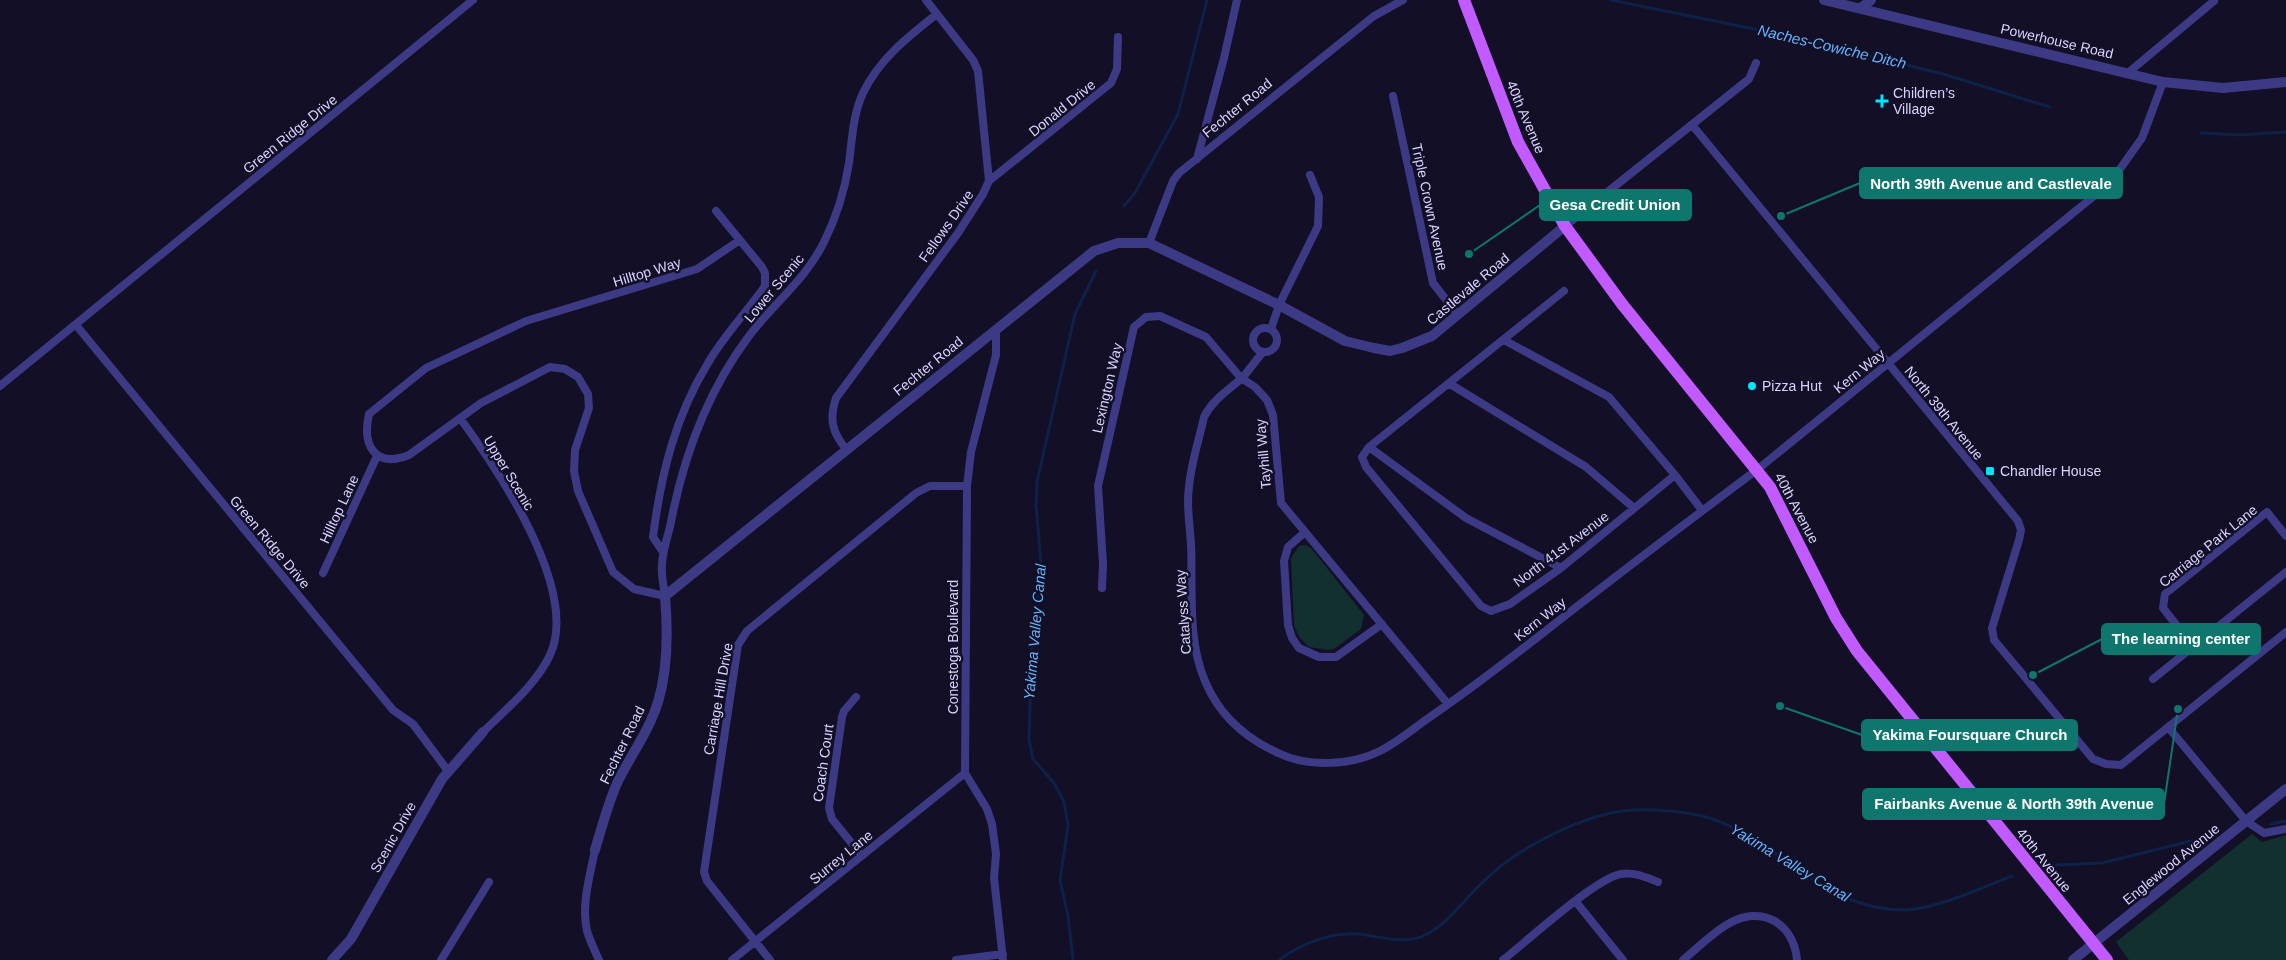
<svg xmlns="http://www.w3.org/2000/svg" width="2286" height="960" font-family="Helvetica,sans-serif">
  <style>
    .green { fill: #12302f }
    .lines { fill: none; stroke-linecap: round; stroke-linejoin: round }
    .stream { stroke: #0c2248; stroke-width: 3 }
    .minor { stroke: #3d3a85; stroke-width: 8 }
    .tertiary { stroke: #3d3a85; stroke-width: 10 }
    .primary { stroke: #c25bff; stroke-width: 12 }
    .poi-dot { fill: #00e5ff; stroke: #130f26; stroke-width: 2 }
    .labels { text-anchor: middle; stroke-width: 5; stroke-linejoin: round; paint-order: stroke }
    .street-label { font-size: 14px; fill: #d9d4ff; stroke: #130f26 }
    .poi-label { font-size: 14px; fill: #d9d4ff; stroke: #130f26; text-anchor: start }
    .water-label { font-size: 15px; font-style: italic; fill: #62b6ff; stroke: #130f26 }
    .leader { fill: none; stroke: #0f766e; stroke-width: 2 }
    .callout-dot { fill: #0f766e; stroke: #130f26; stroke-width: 2 }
    .callout { fill: #0f766e; stroke: #0f766e; stroke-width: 2 }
    .callout-label { font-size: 15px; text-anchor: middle; font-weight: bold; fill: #fff }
  </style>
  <rect width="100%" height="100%" fill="#130f26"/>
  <path class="green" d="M 1306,545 L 1312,549 L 1364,615 L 1361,629 L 1334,649 L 1328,650 L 1309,647 L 1300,638 L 1294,626 L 1291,558 L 1299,546 Z
    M 2252,834 L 2262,842 L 2286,835 L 2286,960 L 2129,960 L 2116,942 Z"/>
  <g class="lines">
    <path class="stream" d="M 1611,0 L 1784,35 L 1943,74 L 2050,107
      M 2201,133 L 2240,135 L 2286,132
      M 1124,206 L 1135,193 L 1178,114 L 1207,0
      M 2271,824 L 2286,821
      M 2056,865 L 2102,863 L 2195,840
      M 1073,960 L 1068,916 L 1060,880 L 1068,825 L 1064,802 L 1054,783 L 1033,759 L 1029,740 L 1032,625 L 1042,576 L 1036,504 L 1037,482 L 1075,314 L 1096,271
      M 1279,960 C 1302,943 1331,932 1359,934 C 1379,936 1403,945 1423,936 C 1448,925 1463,900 1483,882 C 1514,850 1578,817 1623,811 C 1651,808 1697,811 1723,823 C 1787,850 1827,910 1904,910 C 1934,910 1983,887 2012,876"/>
    <path class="minor" d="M 2129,72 L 2214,1
      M 1393,96 L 1433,283 L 1458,315
      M 1693,126 L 2018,521 L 2021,530 L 2019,540 L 1992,628 L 1994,640 L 2093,759 L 2106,764 L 2121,765 L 2286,632
      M 1197,159 L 1224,58 L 1237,0
      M 989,181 L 1111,83 L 1117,69 L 1118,37
      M 1565,226 L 1749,79 L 1756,63
      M 740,240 L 697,269 L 526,321 L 426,368 L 369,414 C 362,444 374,469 409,455 L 481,403 L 550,367 L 565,369 L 578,377 L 588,394 L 589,408 L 575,450 L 574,471 L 578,491 L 613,572 L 634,589 L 665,596 C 664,586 661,576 662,566 C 662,551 668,537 671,522 C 684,454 707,392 749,336 C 773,304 806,279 824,242 C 836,218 845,189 849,163 C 852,140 853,114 863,93 C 879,59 909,36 937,14
      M 1149,243 L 1173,181 L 1179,173 L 1374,16 L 1403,0
      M 1564,291 L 1369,447 L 1362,457 L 1366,467 L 1481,606 L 1491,611 L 1510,604 L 1561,568 L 1675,475
      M 76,325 L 393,710 L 413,724 L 448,771
      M1253 340a12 12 0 1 1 24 0a12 12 0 1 1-24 0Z
      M 1271,329 L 1279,305 L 1318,226 L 1319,197 L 1310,175
      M 996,330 L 996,355 L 971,452 L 967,486 L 965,773 L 987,809 L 992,824 L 996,854 L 994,878 L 1003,960
      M 1504,340 L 1609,397 L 1675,475 L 1701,509
      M 1263,352 C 1256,360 1250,369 1243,377 C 1229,390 1213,399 1204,417 C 1199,440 1191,463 1189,487 C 1186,505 1190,526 1191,544 C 1193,588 1187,640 1205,681 C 1219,715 1245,738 1278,753 C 1307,767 1350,766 1380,751 C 1396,743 1412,730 1427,719 C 1464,694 1499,667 1534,640 C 1608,582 1683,525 1758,469 L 2110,183 L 2142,138 L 2163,82
      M 1450,384 L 1586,467 L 1634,508
      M 0,386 L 473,0
      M 460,418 C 498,470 580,590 550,655 C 536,685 506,709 483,732
      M 1369,447 L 1466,518 L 1561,568
      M 847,450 C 832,433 829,419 836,398 L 958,233 L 983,194 L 989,181 L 978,71 L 973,60 L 926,0
      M 1305,532 L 1288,547 L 1284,561 L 1288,625 L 1292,638 L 1299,648 L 1319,657 L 1336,657 L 1382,624
      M 663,552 L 653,537 C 661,474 675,417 708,363 C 724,335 747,312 765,286 L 765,273 L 762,267 L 716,211
      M 323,573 L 377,456
      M 1102,588 L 1103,564 L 1098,486 L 1134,327 L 1146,317 L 1160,316 L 1206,337 L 1241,378 L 1255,387 L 1267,400 L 1273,415 L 1281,503 L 1448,704
      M 2193,646 L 2163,608 L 2165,594 L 2267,512 L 2286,536
      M 2153,679 L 2286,572
      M 856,697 L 844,711 L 842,717 L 829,808 L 832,819 L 862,856
      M 2168,727 L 2246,821 L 2264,833 L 2286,829
      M 595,850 C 590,875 581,905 587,931 C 590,941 595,951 599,960
      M 1576,902 L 1623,960
      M 441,960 L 489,882
      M 732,960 L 965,773
      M 770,960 L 707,881 L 704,872 L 738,645 L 747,631 L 916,493 L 930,486 L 967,486
      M 956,960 L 1003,954
      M 1503,960 C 1527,941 1596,878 1621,874 C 1634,872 1645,877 1658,882
      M 1683,960 C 1698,948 1712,933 1728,924 C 1761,904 1794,923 1797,960"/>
    <path class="tertiary" d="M 1824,0 L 2163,82 L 2223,88 L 2286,82
      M 1861,8 L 1871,0
      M 595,850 C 602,827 608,803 618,781 C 631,755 649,731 658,702 C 668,669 668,631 665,596 L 1094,251 L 1118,243 L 1149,243 L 1279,305 L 1345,341 L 1374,348 L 1390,351 L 1402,348 L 1432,336 L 1565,226
      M 332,960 L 351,939 L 442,779 L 483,732
      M 2073,960 L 2286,789"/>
    <path class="primary" d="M 1464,0 L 1518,142 L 1565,226 L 1622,304 L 1770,487 L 1836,618 L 1857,651 L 2107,960"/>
  </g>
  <g class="poi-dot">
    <path d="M1879.5 93.5h5v5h5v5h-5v5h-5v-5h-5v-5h5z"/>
    <circle cx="1752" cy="386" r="5"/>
    <rect x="1985" y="466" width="10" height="10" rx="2.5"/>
  </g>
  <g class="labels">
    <g class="street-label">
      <text transform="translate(2057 41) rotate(13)" y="5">Powerhouse Road</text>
      <text transform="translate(1062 108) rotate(-39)" y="5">Donald Drive</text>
      <text transform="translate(1237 108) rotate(-39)" y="5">Fechter Road</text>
      <text transform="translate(1526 117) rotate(67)" y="5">40th Avenue</text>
      <text transform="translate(290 134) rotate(-39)" y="5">Green Ridge Drive</text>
      <text transform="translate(1430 207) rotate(78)" y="5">Triple Crown Avenue</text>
      <text transform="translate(946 226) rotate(-55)" y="5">Fellows Drive</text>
      <text transform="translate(647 272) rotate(-17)" y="5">Hilltop Way</text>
      <text transform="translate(774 288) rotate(-50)" y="5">Lower Scenic</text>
      <text transform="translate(1468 289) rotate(-40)" y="5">Castlevale Road</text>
      <text transform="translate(928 366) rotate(-39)" y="5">Fechter Road</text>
      <text transform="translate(1859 371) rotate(-39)" y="5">Kern Way</text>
      <text transform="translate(1107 388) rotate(-77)" y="5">Lexington Way</text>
      <text transform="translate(1944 413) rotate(51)" y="5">North 39th Avenue</text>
      <text transform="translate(1263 454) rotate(-95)" y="5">Tayhill Way</text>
      <text transform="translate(509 473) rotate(59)" y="5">Upper Scenic</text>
      <text transform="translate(1797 508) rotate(62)" y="5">40th Avenue</text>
      <text transform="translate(339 509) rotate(-65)" y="5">Hilltop Lane</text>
      <text transform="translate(270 542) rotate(50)" y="5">Green Ridge Drive</text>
      <text transform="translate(2208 546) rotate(-39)" y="5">Carriage Park Lane</text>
      <text transform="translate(1561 549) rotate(-37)" y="5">North 41st Avenue</text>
      <text transform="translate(1183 612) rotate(-94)" y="5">Catalyss Way</text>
      <text transform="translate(1540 619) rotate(-38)" y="5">Kern Way</text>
      <text transform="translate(953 647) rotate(-90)" y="5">Conestoga Boulevard</text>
      <text transform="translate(718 699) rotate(-80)" y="5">Carriage Hill Drive</text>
      <text transform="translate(622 745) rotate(-64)" y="5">Fechter Road</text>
      <text transform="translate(823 763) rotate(-82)" y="5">Coach Court</text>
      <text transform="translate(393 837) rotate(-61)" y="5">Scenic Drive</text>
      <text transform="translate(841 857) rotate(-39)" y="5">Surrey Lane</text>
      <text transform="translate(2044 860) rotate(51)" y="5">40th Avenue</text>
      <text transform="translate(2171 864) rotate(-39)" y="5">Englewood Avenue</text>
    </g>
    <g class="poi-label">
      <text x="1893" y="98">Children’s<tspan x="1893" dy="16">Village</tspan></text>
      <text x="1762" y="391">Pizza Hut</text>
      <text x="2000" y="476">Chandler House</text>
    </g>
    <g class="water-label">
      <text transform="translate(1832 47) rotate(13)" y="5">Naches-Cowiche Ditch</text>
      <text transform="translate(1035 632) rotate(-85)" y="5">Yakima Valley Canal</text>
      <text transform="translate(1790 863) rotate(31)" y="5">Yakima Valley Canal</text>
    </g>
  </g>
  <path class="leader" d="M1781 216L1860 183M1469 254L1540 205M2033 675L2102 639M1780 706L1862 735M2178 709L2164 804"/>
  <g class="callout-dot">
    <circle cx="1781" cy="216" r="5"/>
    <circle cx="1469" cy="254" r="5"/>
    <circle cx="2033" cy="675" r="5"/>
    <circle cx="1780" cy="706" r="5"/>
    <circle cx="2178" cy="709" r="5"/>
  </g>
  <g class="callout">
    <rect x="1860" y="168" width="262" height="30" rx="5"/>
    <rect x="1540" y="190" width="151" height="30" rx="5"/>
    <rect x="2102" y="624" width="158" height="30" rx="5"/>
    <rect x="1862" y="720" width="215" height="30" rx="5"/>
    <rect x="1863" y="789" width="301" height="30" rx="5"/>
  </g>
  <g class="callout-label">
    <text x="1991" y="189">North 39th Avenue and Castlevale</text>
    <text x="1615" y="210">Gesa Credit Union</text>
    <text x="2181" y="644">The learning center</text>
    <text x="1970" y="740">Yakima Foursquare Church</text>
    <text x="2014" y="809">Fairbanks Avenue &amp; North 39th Avenue</text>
  </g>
</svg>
